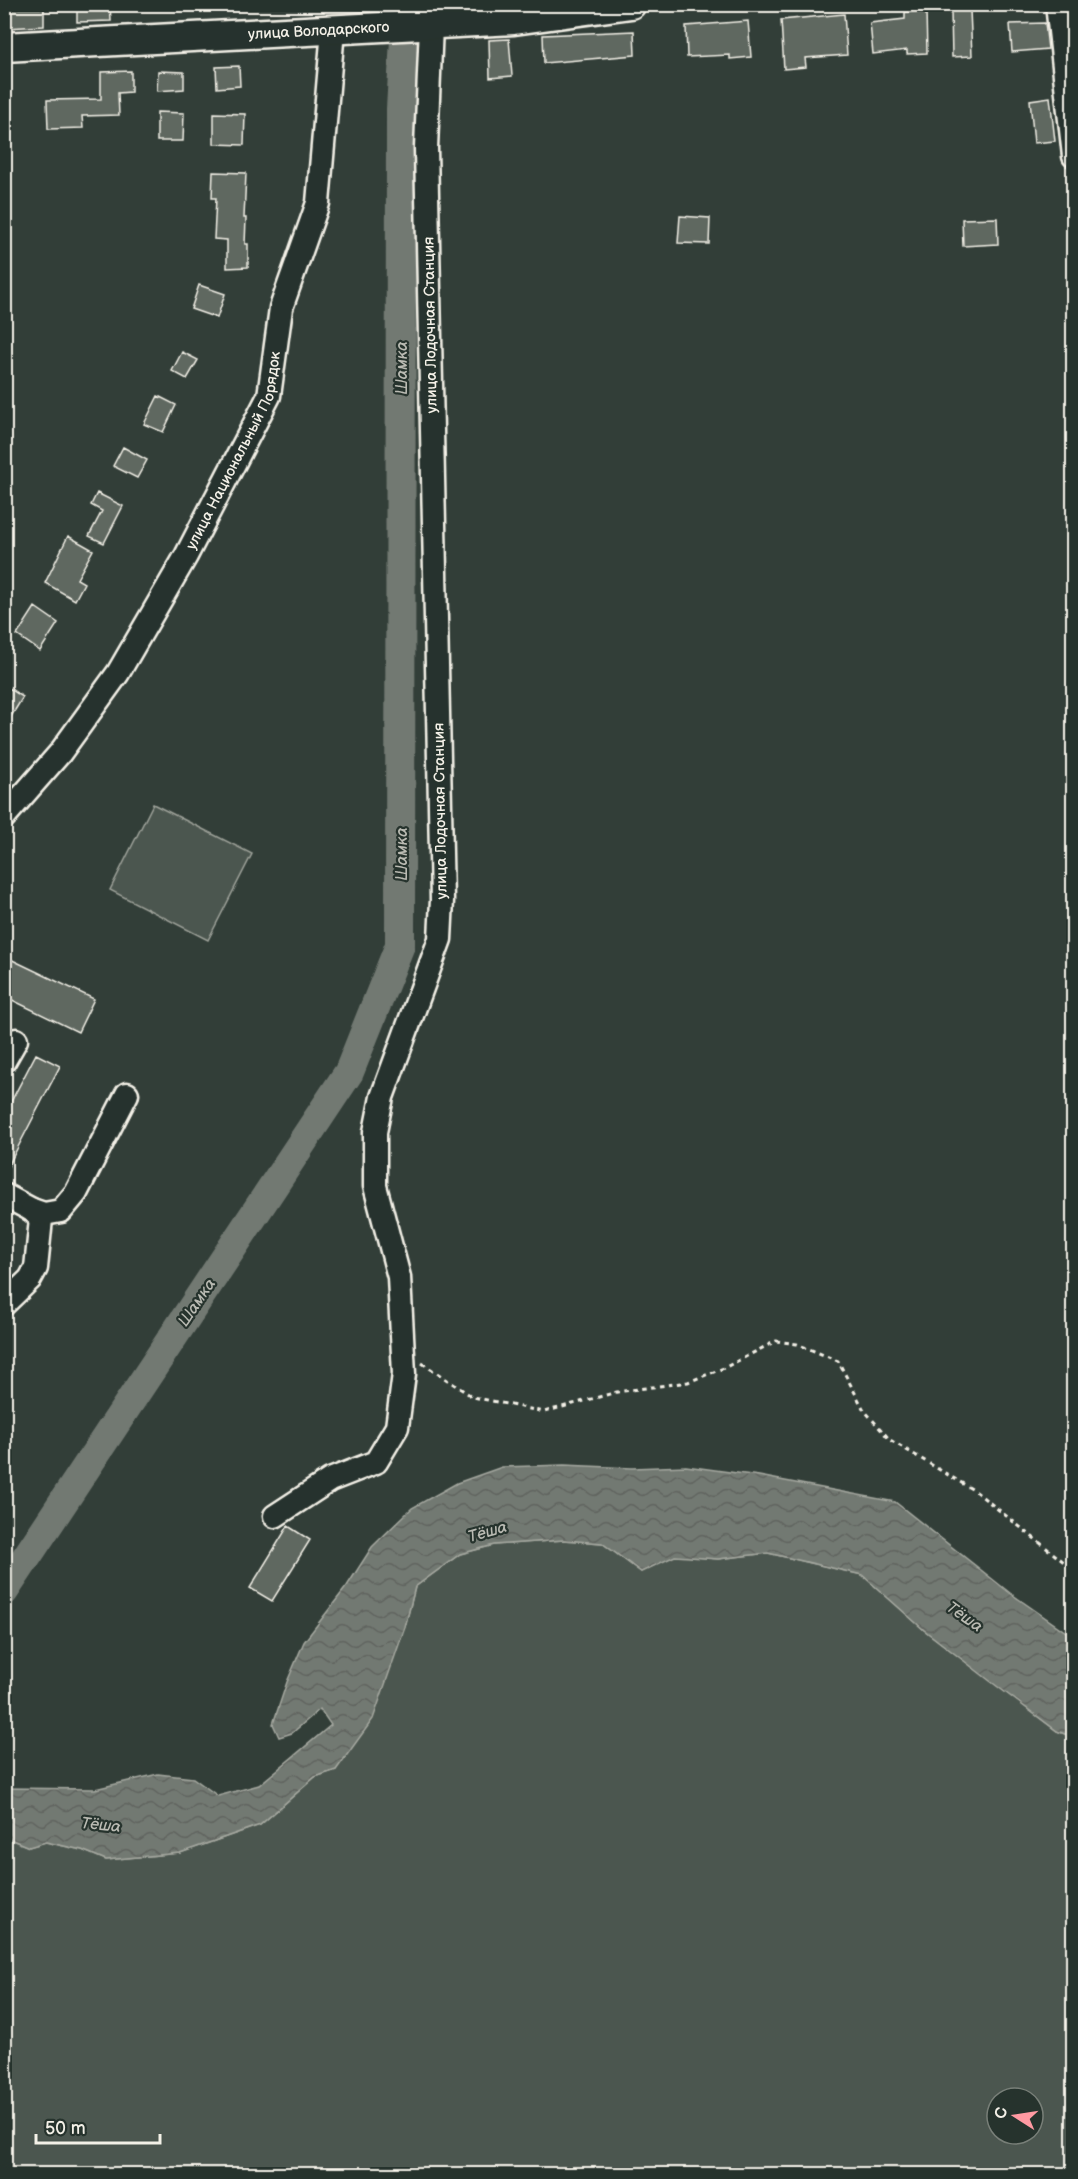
<svg xmlns="http://www.w3.org/2000/svg" width="1078" height="2179" font-family="'Balsamiq Sans',sans-serif">
  <style>
    .grass { fill: #4c564f; stroke: #a0a49c; stroke-width: 1.5; fill-rule: evenodd }
    .water { fill: url(#water-waves); stroke: #a6a9a1; stroke-width: 1.5 }
    .lines { fill: none; stroke-linecap: round; stroke-linejoin: round }
    .river { stroke: #727972; stroke-width: 30 }
    .building { fill: #5f6861; stroke: #f4f1e8; stroke-width: 1.5 }
    .minor-casing { stroke: #f4f1e8; stroke-width: 27 }
    .major-casing { stroke: #f4f1e8; stroke-width: 33 }
    .path { stroke: #f4f1e8; stroke-width: 3; stroke-dasharray: 4.5 4.5; stroke-linecap: butt }
    .minor { stroke: #26332d; stroke-width: 22 }
    .major { stroke: #26332d; stroke-width: 28 }
    .labels { text-anchor: middle; stroke-width: 4.5; stroke-linejoin: round; paint-order: stroke }
    .street-label { font-size: 15px; fill: #f4f1e8; stroke: #26332d }
    .water-label { font-size: 16px; font-style: italic; fill: #babbb3; stroke: #26332d }
  </style>
  <defs>
    <pattern id="water-waves" width="16" height="10" patternUnits="userSpaceOnUse" patternTransform="scale(1.5)"><rect width="16" height="10" fill="#727972"/><path d="M0 5q4-4 8 0t8 0" fill="none" stroke="#60635e"/></pattern>
  </defs>
  <rect width="100%" height="100%" fill="#323e38"/>
  <filter id="ink" filterUnits="userSpaceOnUse"><feTurbulence type="fractalNoise" baseFrequency=".0167" numOctaves="2"/><feDisplacementMap in="SourceGraphic" scale="12" xChannelSelector="R" yChannelSelector="G"/><feConvolveMatrix kernelMatrix="1 2 1 2 8 2 1 2 1" color-interpolation-filters="sRGB"/></filter>
  <g filter="url(#ink)">
    <path class="grass" d="M 153,804 L 252,854 L 208,940 L 110,890 Z
      M 564,1540 L 602,1543 L 641,1572 L 675,1555 L 718,1559 L 768,1553 L 863,1575 L 924,1630 L 1057,1731 L 1073,1737 L 1073,2174 L 5,2174 L 4,1837 L 29,1847 L 45,1842 L 82,1850 L 106,1860 L 180,1853 L 260,1825 L 315,1777 L 336,1770 L 405,1627 L 415,1587 L 460,1554 L 494,1545 ZM 997,2098 L 1033,2098 L 1033,2134 L 997,2134 Z"/>
    <path class="water" d="M 564,1465 L 632,1468 L 686,1466 L 759,1476 L 895,1502 L 1010,1593 L 1073,1637 L 1073,1737 L 1057,1731 L 990,1681 L 924,1630 L 862,1575 L 768,1553 L 718,1559 L 675,1556 L 641,1572 L 602,1543 L 564,1540 L 494,1545 L 460,1554 L 415,1587 L 405,1627 L 373,1719 L 336,1770 L 315,1777 L 260,1825 L 180,1853 L 106,1860 L 82,1850 L 46,1842 L 29,1847 L 5,1837 L 5,1788 L 95,1789 L 158,1774 L 193,1778 L 218,1796 L 259,1785 L 331,1725 L 320,1709 L 292,1733 L 279,1737 L 273,1724 L 287,1682 L 304,1642 L 347,1586 L 372,1547 L 412,1508 L 457,1483 L 502,1467 Z"/>
    <g class="lines">
      <path class="river" d="M 4,1591 L 349,1072 L 400,945 L 401,109 L 407,4"/>
    </g>
    <path class="building" d="M 77,4 L 110,4 L 111,21 L 77,22 Z
      M 4,8 L 44,8 L 44,26 L 5,28 Z
      M 970,10 L 972,56 L 952,57 L 951,11 Z
      M 926,11 L 927,53 L 907,54 L 907,50 L 873,54 L 870,23 L 905,19 L 905,12 Z
      M 844,14 L 847,55 L 805,58 L 806,67 L 784,69 L 781,20 Z
      M 748,21 L 751,57 L 730,59 L 730,55 L 687,57 L 686,26 Z
      M 1045,23 L 1048,49 L 1012,52 L 1010,24 Z
      M 634,31 L 635,55 L 544,63 L 543,35 Z
      M 509,39 L 512,76 L 490,78 L 489,40 Z
      M 239,66 L 240,86 L 217,88 L 216,67 Z
      M 131,71 L 131,92 L 118,93 L 119,115 L 82,116 L 83,128 L 48,129 L 47,100 L 101,99 L 101,72 Z
      M 158,71 L 184,72 L 184,89 L 157,91 Z
      M 1050,97 L 1055,141 L 1034,143 L 1030,100 Z
      M 157,112 L 184,113 L 183,141 L 157,141 Z
      M 214,113 L 245,114 L 244,145 L 214,144 Z
      M 213,172 L 246,173 L 244,218 L 246,218 L 245,244 L 248,244 L 248,267 L 227,268 L 227,240 L 214,239 L 216,198 L 212,198 Z
      M 680,216 L 710,218 L 709,244 L 678,243 Z
      M 997,218 L 998,244 L 963,246 L 962,219 Z
      M 199,285 L 225,294 L 217,318 L 191,309 Z
      M 182,352 L 198,360 L 187,379 L 172,371 Z
      M 158,396 L 176,405 L 163,432 L 144,424 Z
      M 123,447 L 147,460 L 137,478 L 113,466 Z
      M 97,493 L 123,506 L 104,543 L 89,536 L 102,511 L 91,505 Z
      M 68,536 L 93,550 L 77,579 L 84,583 L 75,600 L 45,583 Z
      M 35,607 L 58,623 L 40,651 L 17,635 Z
      M 4,685 L 23,697 L 4,728 Z
      M 4,956 L 94,999 L 78,1032 L 4,996 Z
      M 36,1054 L 60,1066 L 4,1174 L 4,1115 Z
      M 288,1526 L 310,1540 L 272,1601 L 250,1588 Z"/>
    <g class="lines">
      <g class="minor-casing">
        <g id="minor">
          <path d="M 1057,4 L 1074,156"/>
          <path id="s1" d="M 4,817 L 60,753 L 118,673 L 186,556 L 269,396 L 281,308 L 318,203 L 333,30"/>
          <path d="M 4,1061 L 16,1040"/>
          <path d="M 4,1195 L 32,1210 L 41,1219 L 36,1268 L 30,1279 L 4,1304"/>
          <path d="M 32,1210 L 44,1214 L 61,1211 L 76,1193 L 127,1094"/>
          <path d="M 275,1516 L 330,1480 L 376,1462 L 397,1427 L 404,1374 L 399,1277 L 375,1186 L 375,1132 L 382,1097 L 440,939 L 442,900 L 426,148 L 431,25"/>
        </g>
      </g>
      <g class="major-casing">
        <g id="major">
          <path id="s2" d="M 4,47 L 514,20 L 631,4"/>
        </g>
      </g>
      <path class="path" d="M 422,1363 L 473,1397 L 544,1412 L 617,1392 L 688,1382 L 724,1368 L 776,1341 L 797,1344 L 838,1361 L 864,1410 L 890,1440 L 975,1491 L 1074,1570"/>
      <use href="#minor" class="minor"/>
      <use href="#major" class="major"/>
    </g>
  </g>
  <g class="labels">
    <g class="street-label">
      <text dy="5" stroke="none"><textPath href="#s2" startOffset="315">улица Володарского</textPath></text>
      <text transform="translate(430 325) rotate(-91)" y="5">улица Лодочная Станция</text>
      <text dy="5" stroke="none"><textPath href="#s1" startOffset="436">улица Национальный Порядок</textPath></text>
      <text transform="translate(440 811) rotate(-91)" y="5">улица Лодочная Станция</text>
    </g>
    <g class="water-label">
      <text transform="translate(401 368) rotate(-90)" y="6">Шамка</text>
      <text transform="translate(401 854) rotate(-90)" y="6">Шамка</text>
      <text transform="translate(196 1302) rotate(-56)" y="6">Шамка</text>
      <text transform="translate(487 1531) rotate(-16)" y="6">Тёша</text>
      <text transform="translate(965 1616) rotate(35)" y="6">Тёша</text>
      <text transform="translate(101 1824) rotate(6)" y="6">Тёша</text>
    </g>
  </g>
  <rect width="1078" height="2179" fill="none" stroke="#26332d" stroke-width="24"/>
  <rect x="12" y="12" width="1054" height="2155" fill="none" stroke="#f4f1e8" stroke-width="2" filter="url(#ink)"/>
  <g transform="translate(1015 2116) rotate(282)"><circle r="28" fill="#26332d" stroke="#787f78" stroke-width="1.5"/>
  <path d="M0-4.5L10 22L0 15L-10 22Z" fill="#ff9aa2"/>
  <text y="-9" font-size="16" font-weight="bold" text-anchor="middle" fill="#f4f1e8">С</text>
  </g>
  <path d="M36 2134v9h124v-9" fill="none" stroke="#f4f1e8" stroke-width="3"/>
  <text x="45" y="2134" font-size="18" fill="#f4f1e8" stroke="#26332d" stroke-width="4.5" paint-order="stroke">50 m</text>
</svg>
